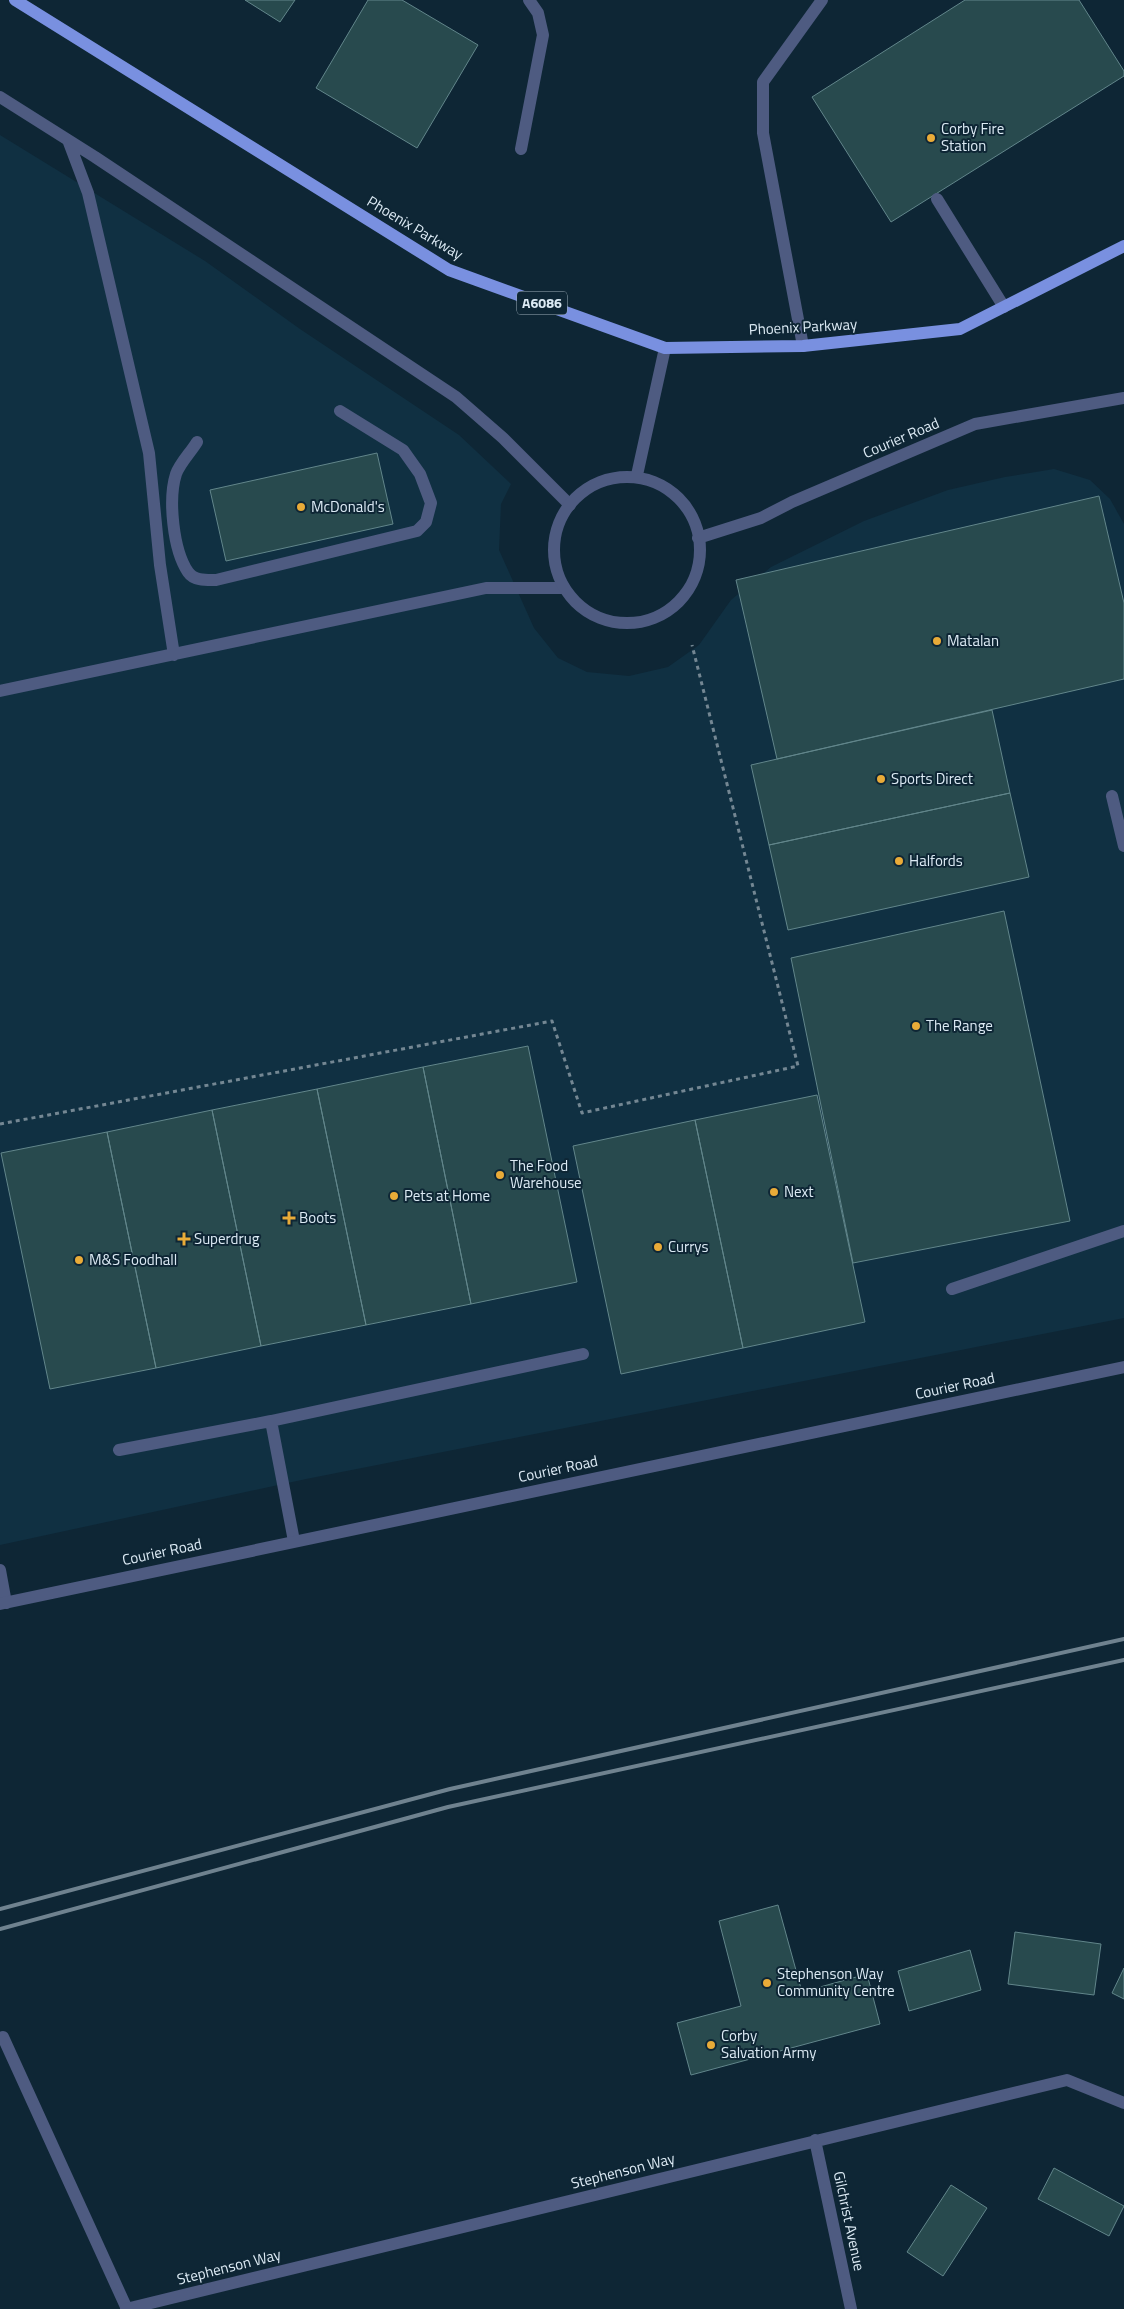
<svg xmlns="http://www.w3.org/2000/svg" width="1124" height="2309" font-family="'Titillium Web',sans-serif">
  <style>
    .built { fill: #103042 }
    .building { fill: #284a4e; stroke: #62868b }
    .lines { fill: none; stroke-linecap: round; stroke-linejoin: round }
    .path { stroke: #748793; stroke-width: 3; stroke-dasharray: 4 4; stroke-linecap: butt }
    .service { stroke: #4e5b81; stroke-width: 12 }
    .minor { stroke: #4e5b81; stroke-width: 12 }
    .primary { stroke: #7990e0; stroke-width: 12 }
    .rail { stroke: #6f828f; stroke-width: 4 }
    .poi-dot { fill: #e9ab38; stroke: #0e2635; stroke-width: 2 }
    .labels { text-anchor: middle; stroke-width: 4; stroke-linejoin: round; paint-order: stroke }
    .shield { fill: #0e2635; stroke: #9eafbb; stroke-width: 1 }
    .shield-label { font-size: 14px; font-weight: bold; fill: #dceaf4 }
    .poi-label { font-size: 15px; fill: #dceaf4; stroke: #0e2635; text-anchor: start }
    .street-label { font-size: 15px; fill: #dceaf4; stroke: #0e2635 }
  </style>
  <rect width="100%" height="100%" fill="#0e2635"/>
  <path class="built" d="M 0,135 L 205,261 L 300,329 L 459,435 L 511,484 L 501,504 L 499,550 L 534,628 L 558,658 L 587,672 L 629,676 L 668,667 L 699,645 L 731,600 L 771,567 L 864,521 L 948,490 L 1005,477 L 1054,469 L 1090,480 L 1110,499 L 1124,524 L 1124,1318 L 306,1479 L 0,1545 Z"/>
  <path class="building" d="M 245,0 L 295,0 L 280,22 Z
    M 368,0 L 402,0 L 478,45 L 417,148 L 316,88 Z
    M 965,0 L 1079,0 L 1124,71 L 1124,76 L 891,222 L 812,97 Z
    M 377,453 L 393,524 L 226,561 L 210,490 Z
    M 1099,496 L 1124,603 L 1124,679 L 777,759 L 736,580 Z
    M 992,710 L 1010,793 L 769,845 L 751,765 Z
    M 1010,793 L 1029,877 L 788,930 L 769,845 Z
    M 1004,911 L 1070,1221 L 853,1263 L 791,958 Z
    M 528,1046 L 577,1282 L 471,1304 L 423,1067 Z
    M 423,1067 L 471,1304 L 366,1325 L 317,1089 Z
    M 317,1089 L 366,1325 L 261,1346 L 212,1110 Z
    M 817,1095 L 865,1322 L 743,1348 L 695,1120 Z
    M 212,1110 L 261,1346 L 156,1368 L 107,1132 Z
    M 695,1120 L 743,1348 L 621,1374 L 573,1146 Z
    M 107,1132 L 156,1368 L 50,1389 L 1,1153 Z
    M 778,1905 L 802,1992 L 867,1974 L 880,2024 L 691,2075 L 677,2023 L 741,2006 L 719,1921 Z
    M 1015,1932 L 1101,1944 L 1094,1995 L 1008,1984 Z
    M 970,1950 L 981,1990 L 909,2011 L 898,1971 Z
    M 1124,1968 L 1124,1999 L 1112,1993 Z
    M 1054,2168 L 1124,2206 L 1109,2236 L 1038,2199 Z
    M 951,2185 L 987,2208 L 943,2276 L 907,2252 Z"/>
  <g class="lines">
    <path class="path" d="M 0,1124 L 552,1021 L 582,1113 L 798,1066 L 692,645"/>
    <path class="service" d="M 0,97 L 95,157 L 456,397 L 503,438 L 570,505
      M 68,140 L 88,193 L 149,453 L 160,565 L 174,655
      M 521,149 L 543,35 L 538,13 L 529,0
      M 937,199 L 1004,307
      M 803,346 L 763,133 L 763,82 L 822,0
      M 197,442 C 191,452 180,463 176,474 C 168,499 173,550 188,572 C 194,581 207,580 216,580 L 417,531 L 426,522 L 431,503 L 420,474 L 403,450 L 340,411
      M 0,691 L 486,588 L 564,588
      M 1112,796 L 1124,846
      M 952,1289 L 1124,1231
      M 271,1421 L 294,1541
      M 119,1450 L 271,1421 L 583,1354
      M 0,1570 L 6,1603
      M 0,2038 L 3,2037 L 127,2309"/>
    <path class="minor" d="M 637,475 L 665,348
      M554 550a73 73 0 1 1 146 0a73 73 0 1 1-146 0Z
      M 698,538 L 761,518 L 792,502 L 975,424 L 1124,398
      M 0,1604 L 1124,1367
      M 815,2140 L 851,2309
      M 126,2309 L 1067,2080 L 1124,2103"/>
    <path class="primary" d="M 15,0 L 449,270 L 665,348 L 803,346 L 960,329 L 1124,246"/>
    <path class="rail" d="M 0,1909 L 450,1789 L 1124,1639
      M 0,1929 L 448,1807 L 1124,1660"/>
  </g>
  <g class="poi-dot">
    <circle cx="931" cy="138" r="5"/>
    <circle cx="301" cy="507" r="5"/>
    <circle cx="937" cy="641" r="5"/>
    <circle cx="881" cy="779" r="5"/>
    <circle cx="899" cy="861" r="5"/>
    <circle cx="916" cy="1026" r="5"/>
    <circle cx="500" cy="1175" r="5"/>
    <circle cx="774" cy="1192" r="5"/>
    <circle cx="394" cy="1196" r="5"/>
    <path d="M286.5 1210.5h5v5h5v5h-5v5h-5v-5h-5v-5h5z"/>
    <path d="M181.5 1231.5h5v5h5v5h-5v5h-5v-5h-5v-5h5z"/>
    <circle cx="658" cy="1247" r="5"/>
    <circle cx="79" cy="1260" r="5"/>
    <circle cx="767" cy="1983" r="5"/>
    <circle cx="711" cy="2045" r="5"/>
  </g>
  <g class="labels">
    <rect class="shield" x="517" y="291.5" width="50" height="23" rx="4"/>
    <g class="shield-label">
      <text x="542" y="308">A6086</text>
    </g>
    <g class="poi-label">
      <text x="941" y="134">Corby Fire<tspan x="941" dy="17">Station</tspan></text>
      <text x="311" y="512">McDonald's</text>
      <text x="947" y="646">Matalan</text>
      <text x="891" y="784">Sports Direct</text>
      <text x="909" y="866">Halfords</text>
      <text x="926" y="1031">The Range</text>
      <text x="510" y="1171">The Food<tspan x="510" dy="17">Warehouse</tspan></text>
      <text x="784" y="1197">Next</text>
      <text x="404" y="1201">Pets at Home</text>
      <text x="299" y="1223">Boots</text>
      <text x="194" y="1244">Superdrug</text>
      <text x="668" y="1252">Currys</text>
      <text x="89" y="1265">M&amp;S Foodhall</text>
      <text x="777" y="1979">Stephenson Way<tspan x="777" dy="17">Community Centre</tspan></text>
      <text x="721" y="2041">Corby<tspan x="721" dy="17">Salvation Army</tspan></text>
    </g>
    <g class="street-label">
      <text transform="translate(415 228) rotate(31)" y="5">Phoenix Parkway</text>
      <text transform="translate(803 327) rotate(-3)" y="5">Phoenix Parkway</text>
      <text transform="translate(901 438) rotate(-23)" y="5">Courier Road</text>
      <text transform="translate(955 1386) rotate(-12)" y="5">Courier Road</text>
      <text transform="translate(558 1469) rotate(-12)" y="5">Courier Road</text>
      <text transform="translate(162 1552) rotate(-12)" y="5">Courier Road</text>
      <text transform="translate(623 2171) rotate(-14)" y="5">Stephenson Way</text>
      <text transform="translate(849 2221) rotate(78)" y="5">Gilchrist Avenue</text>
      <text transform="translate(229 2267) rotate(-14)" y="5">Stephenson Way</text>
    </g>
  </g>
</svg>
